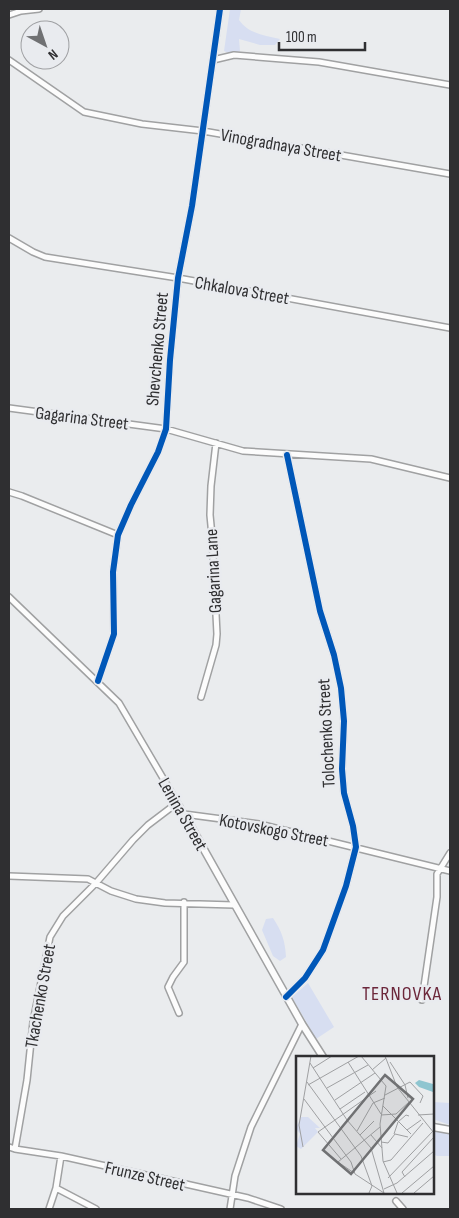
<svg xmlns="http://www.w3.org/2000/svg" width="459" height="1218" font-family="'Sofia Sans Condensed',sans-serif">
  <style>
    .green { fill: #d7def1 }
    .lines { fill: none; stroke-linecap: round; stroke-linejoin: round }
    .minor-casing { stroke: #a0a1a2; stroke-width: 8 }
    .tertiary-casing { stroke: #a0a1a2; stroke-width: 9 }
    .minor { stroke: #fcfcfc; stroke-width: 5 }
    .tertiary { stroke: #fcfcfc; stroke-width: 6 }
    .cycleway-casing { stroke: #e9ebef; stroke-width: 9 }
    .cycleway { stroke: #0057b8; stroke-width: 6 }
    .labels { text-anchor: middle; stroke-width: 5; stroke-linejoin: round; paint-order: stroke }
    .street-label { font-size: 18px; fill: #2f2f31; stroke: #e9ebef }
    .quarter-label { font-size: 20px; letter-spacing: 1px; fill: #6c273a; stroke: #e9ebef }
    .inset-road { fill: none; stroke: #9fa0a2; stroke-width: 1 }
    .view { fill: #707173; fill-opacity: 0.15; stroke: #707173; stroke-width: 2.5 }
    .inset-edge { fill: none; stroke: #2f2f31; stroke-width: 2.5 }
  </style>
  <rect width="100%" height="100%" fill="#eaecee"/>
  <path class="green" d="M 230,9 L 241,9 L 239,20 C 249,34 264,35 280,39 L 275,45 L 260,45 L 239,39 L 240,51 L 231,54 L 224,51 Z
    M 273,918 C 282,932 285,940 286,957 L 280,961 L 273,956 L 262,930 L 266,919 Z
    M 308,983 L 334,1027 L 316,1039 L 292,997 Z
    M 433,1102 L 450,1103 L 450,1125 L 433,1119 Z
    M 433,1130 L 450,1132 L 450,1156 L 437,1156 L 433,1154 Z"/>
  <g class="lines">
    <g class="minor-casing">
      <path id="minor" d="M 9,15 L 21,11 L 39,9
        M 9,60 L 84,112 L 142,124 L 203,131 L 450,174
        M 213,60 L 234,55 L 319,62 L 450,85
        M 9,238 L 33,252 L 45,257 L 178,278 L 450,328
        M 9,408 L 166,429 L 243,451 L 371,459 L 450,478
        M 9,492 L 22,496 L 118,535
        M 9,597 L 119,703 L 184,814 L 259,824 L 450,871
        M 98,681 L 114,634 L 113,572 L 118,535 L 131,505 L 158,452 L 166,429 L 170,360 L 178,278 L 192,206 L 220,9
        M 201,697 L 216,645 L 217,634 L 212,536 L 210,515 L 211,486 L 216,443
        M 9,876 L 88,879 L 111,891 L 136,899 L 165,903 L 234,905
        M 286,997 L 305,978 L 323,950 L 346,886 L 356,847 L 353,826 L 344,793 L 342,769 L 344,721 L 341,688 L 334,655 L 320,611 L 287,455
        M 422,1000 L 437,897 L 437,874 L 450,853
        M 179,1013 L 168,987 L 173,977 L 184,962 L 184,902
        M 9,1147 L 15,1149 L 61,1156 L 248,1198 L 281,1209
        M 15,1149 L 27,1080 L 33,1022 L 50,937 L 63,916 L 96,883 L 133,840 L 148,825 L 177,803
        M 56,1188 L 96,1209
        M 396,1201 L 403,1209
        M 49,1209 L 56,1188 L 61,1156
        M 230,1209 L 235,1176 L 251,1127 L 302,1024"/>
    </g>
    <g class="tertiary-casing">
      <path id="tertiary" d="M 184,814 L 302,1024 L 323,1057
        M 433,1127 L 450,1130"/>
    </g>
    <use href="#minor" class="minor"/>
    <use href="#tertiary" class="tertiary"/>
    <g class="cycleway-casing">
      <path id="cycleway" d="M 98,681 L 114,634 L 113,572 L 118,535 L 131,505 L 158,452 L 166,429 L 170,360 L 178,278 L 192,206 L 220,9
        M 286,997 L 305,978 L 323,950 L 346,886 L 356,847 L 353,826 L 344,793 L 342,769 L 344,721 L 341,688 L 334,655 L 320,611 L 287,455"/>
    </g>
    <use href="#cycleway" class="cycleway"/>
  </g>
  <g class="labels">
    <g class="street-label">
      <text transform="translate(281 145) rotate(10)" y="6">Vinogradnaya Street</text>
      <text transform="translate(242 290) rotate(10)" y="6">Chkalova Street</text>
      <text transform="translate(157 349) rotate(-85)" y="6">Shevchenko Street</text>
      <text transform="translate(82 418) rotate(7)" y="6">Gagarina Street</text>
      <text transform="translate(213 571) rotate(-93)" y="6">Gagarina Lane</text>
      <text transform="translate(326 733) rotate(-93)" y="6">Tolochenko Street</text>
      <text transform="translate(183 814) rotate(60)" y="6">Lenina Street</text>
      <text transform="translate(274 830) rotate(11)" y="6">Kotovskogo Street</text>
      <text transform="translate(40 996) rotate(-80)" y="6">Tkachenko Street</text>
      <text transform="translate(145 1176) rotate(13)" y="6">Frunze Street</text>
    </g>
    <g class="quarter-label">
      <text x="402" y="1000">TERNOVKA</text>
    </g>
  </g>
  <g transform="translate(296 1056)">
    <rect width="138" height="138" fill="#eaecee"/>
    <path d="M 5,61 L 12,61 L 24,72 L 19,72 L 22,76 L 5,93 L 0,90 L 4,78 L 0,72 Z" fill="#d7def1"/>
    <path d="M 123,24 L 137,28 L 137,36 L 123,31 L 119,27 Z" fill="#8ec5d0"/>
    <path class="inset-road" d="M 65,0 L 90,30 L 84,68 L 87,105 L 101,137M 89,0 L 101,31 L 138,77M 52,6 L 85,58M 94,6 L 109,29 L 112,42M 14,7 L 51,64 L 75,92 L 88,137M 17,12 L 36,0M 76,14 L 90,2M 11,26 L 65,100 L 76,130 L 73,137M 12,29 L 63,0M 31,32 L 72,9M 89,39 L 114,26 L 127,40 L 124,47M 8,43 L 55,106 L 59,118 L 88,137M 39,44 L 79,17M 87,50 L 115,78M 44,53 L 69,36M 85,59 L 100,58 L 113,46M 122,59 L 138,58M 111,74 L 125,64M 61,75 L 77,47 L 89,42M 98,78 L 102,66 L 110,59 L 113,60M 64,79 L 78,65M 75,79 L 86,92M 85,86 L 92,87 L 99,78 L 112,81M 7,91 L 3,69 L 15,0M 45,103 L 22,76 L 80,35M 87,106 L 95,104 L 127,67M 58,117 L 42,106 L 84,71M 109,121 L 106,116 L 138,81M 92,122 L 138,74M 88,133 L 101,127 L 138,95M 106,137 L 138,110M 118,137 L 138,120"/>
    <path class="view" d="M 89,19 L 117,43 L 55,118 L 27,94 Z"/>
    <rect width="138" height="138" class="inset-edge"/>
  </g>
  <rect width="459" height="1218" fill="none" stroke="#2f2f31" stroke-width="20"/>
  <g transform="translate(45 45) rotate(140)"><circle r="24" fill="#e9ebef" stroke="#9fa0a3"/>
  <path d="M0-4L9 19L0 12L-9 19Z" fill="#707173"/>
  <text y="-8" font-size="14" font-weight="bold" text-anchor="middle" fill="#2f2f31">N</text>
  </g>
  <path d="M279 42v8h86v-8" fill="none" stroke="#2f2f31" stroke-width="2.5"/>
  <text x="286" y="42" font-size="15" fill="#2f2f31" stroke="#e9ebef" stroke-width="4" paint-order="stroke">100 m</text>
</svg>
